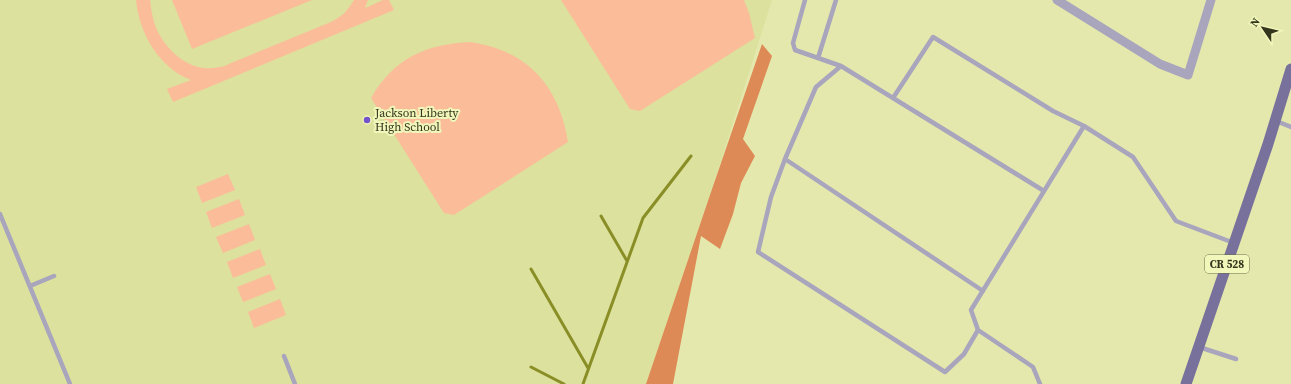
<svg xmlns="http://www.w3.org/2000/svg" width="1291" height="384" font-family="'Source Serif 4',serif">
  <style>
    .built { fill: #dce19d }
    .green { fill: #fbbd99 }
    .forest { fill: #de8a56 }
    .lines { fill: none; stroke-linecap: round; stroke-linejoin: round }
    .stream { stroke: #8a8e26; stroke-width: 3 }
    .service { stroke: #a8a5bd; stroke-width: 4.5 }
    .minor { stroke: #a8a5bd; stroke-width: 9 }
    .primary { stroke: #78719b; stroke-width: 11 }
    .poi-dot { fill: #7452cc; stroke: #f1f6ba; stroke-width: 1.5 }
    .labels { text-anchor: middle; stroke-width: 4; stroke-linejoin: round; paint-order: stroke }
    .shield { fill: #f1f6ba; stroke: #6c6f4c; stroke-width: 1 }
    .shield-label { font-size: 11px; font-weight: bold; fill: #33351d }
    .poi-label { font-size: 12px; fill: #33351d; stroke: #f1f6ba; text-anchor: start }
  </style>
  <rect width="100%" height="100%" fill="#e4e8ad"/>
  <path class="built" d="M 0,0 L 772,0 L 711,192 L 646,384 L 0,384 Z"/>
  <path class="green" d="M 136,0 L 150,0 C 151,10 153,21 157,30 C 168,53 193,74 219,67 C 223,67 227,65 231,63 L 331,22 C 343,16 347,11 354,0 L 368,0 L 365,8 L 383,0 L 389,0 L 394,10 L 173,102 L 167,89 L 191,80 C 159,68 139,33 136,0 Z
    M 172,0 L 312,0 L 192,49 Z
    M 561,0 L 744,0 L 749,13 L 755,38 L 640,111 L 630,109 Z
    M 471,42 C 481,44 491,46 501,50 C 541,65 562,101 568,142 L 454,215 L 444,213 L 371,98 C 394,58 426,44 471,42 Z
    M 228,174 L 235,190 L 202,203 L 196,187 Z
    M 239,199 L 245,215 L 212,228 L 206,212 Z
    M 249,224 L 255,240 L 223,253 L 216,237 Z
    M 260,249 L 266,265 L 233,278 L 227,262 Z
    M 270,274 L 276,289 L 243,302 L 237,287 Z
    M 280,299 L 286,315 L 254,328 L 248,312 Z"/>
  <path class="forest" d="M 762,44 L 772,56 L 743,139 L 755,156 L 741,183 L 733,214 L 720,249 L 701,236 L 673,384 L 646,384 L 711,192 Z"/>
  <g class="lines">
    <path class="stream" d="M 601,216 L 627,261
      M 531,269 L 588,368
      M 531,367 L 564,384
      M 583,384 L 643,218 L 691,156"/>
    <path class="service" d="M 805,0 L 793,43 L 795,50 L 841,66
      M 818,58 L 836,0
      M 893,98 L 933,37 L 1053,111 L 1084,126
      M 1276,121 L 1291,127
      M 785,159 L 771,197 L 758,252 L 945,372 L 964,354 L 978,330
      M 0,214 L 70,384
      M 30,286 L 54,276
      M 983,291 L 785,159 L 816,87 L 841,66 L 1044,191
      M 1199,347 L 1236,359
      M 284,356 L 295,384
      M 1040,384 L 1033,367 L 978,330 L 971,310 L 1084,126 L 1133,157 L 1176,221 L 1234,243"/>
    <path class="minor" d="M 1057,0 L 1160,64 L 1188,75 L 1211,0"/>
    <path class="primary" d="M 1186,384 L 1268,144 L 1291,69"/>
  </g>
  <circle class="poi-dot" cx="367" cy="120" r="4"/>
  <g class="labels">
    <rect class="shield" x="1205" y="255" width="44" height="18" rx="3"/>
    <g class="shield-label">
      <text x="1227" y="268">CR 528</text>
    </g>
    <g class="poi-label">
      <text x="375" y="117">Jackson Liberty<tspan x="375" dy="14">High School</tspan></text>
    </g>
  </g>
  <g transform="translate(1263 28) rotate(305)" stroke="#f1f6ba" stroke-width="3" paint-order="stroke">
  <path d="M0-3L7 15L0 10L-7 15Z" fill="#33351d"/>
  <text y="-6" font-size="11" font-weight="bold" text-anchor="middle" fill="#33351d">N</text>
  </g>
</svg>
